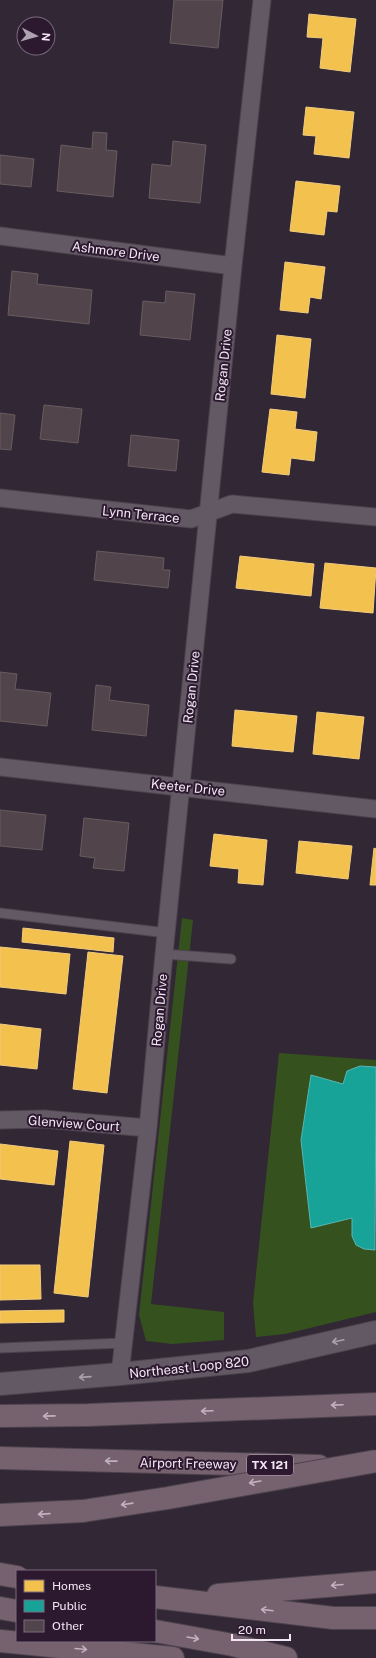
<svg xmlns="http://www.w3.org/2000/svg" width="376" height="1658" font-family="'Public Sans',sans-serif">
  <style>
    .green { fill: #35521e }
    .homes { fill: #f2c14e; stroke: #f2cc80 }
    .public { fill: #17a398; stroke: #59b7b4 }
    .building { fill: #51454b; stroke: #685c61 }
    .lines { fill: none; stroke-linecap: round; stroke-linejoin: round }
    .lane-casing { stroke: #4d434e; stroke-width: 11 }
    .street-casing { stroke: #4d434e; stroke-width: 19 }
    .secondary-casing { stroke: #4d434e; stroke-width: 24 }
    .highway-casing { stroke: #4d434e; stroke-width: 24 }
    .lane { stroke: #625964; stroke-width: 9 }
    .street { stroke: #625964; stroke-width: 17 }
    .secondary { stroke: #625964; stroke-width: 22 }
    .highway { stroke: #76626e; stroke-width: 22 }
    .highway-bridge-casing { stroke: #4d434e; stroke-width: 24; stroke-linecap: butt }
    .highway-bridge { stroke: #76626e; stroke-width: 22 }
    .oneway { stroke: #aa9fac }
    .oneway2 { stroke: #c0b1be }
    .labels { text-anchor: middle; stroke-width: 4; stroke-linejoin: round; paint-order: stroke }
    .shield { fill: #2c192f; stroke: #b7a8b9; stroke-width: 1 }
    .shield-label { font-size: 12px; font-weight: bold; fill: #f2e5f4 }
    .street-label { font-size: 13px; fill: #f2e5f4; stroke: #2c192f }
  </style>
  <rect width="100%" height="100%" fill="#322734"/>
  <path class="green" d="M 182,918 L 193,920 L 151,1304 L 224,1312 L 224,1340 L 172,1344 L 146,1341 L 139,1315 Z
    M 279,1053 L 376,1060 L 376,1067 L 360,1066 L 347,1071 L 343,1084 L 311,1075 L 301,1140 L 311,1228 L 352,1218 C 352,1238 352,1250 376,1249 L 376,1312 L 285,1334 L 256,1337 L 253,1303 Z"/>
  <path class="homes" d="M 309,14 L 356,19 L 350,72 L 320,68 L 323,38 L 307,37 Z
    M 306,107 L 354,112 L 349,158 L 314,154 L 316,136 L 303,135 Z
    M 296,181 L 340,186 L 337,212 L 327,211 L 324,235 L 290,231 Z
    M 285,262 L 325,267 L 321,299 L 310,297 L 308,313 L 280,310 Z
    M 277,335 L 311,339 L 305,398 L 271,394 Z
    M 270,409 L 297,412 L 295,429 L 317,432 L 314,461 L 291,458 L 289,475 L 262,472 Z
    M 240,556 L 314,564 L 311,596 L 236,588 Z
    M 325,563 L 376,568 L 373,613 L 320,608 Z
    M 235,710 L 297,716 L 293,752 L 232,746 Z
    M 317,712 L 364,717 L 359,759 L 313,754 Z
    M 214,834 L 267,840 L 263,885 L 238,883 L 239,869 L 210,866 Z
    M 299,841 L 352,846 L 348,879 L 296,873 Z
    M 374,848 L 376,849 L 376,885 L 370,885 Z
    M 23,928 L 114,938 L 113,952 L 22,942 Z
    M 0,947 L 70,954 L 66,994 L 0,987 Z
    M 88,952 L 123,956 L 107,1093 L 73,1089 Z
    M 0,1024 L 41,1029 L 37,1069 L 0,1065 Z
    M 70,1141 L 104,1145 L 88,1297 L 54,1293 Z
    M 0,1144 L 58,1151 L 54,1185 L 0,1179 Z
    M 0,1265 L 40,1265 L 41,1299 L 0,1300 Z
    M 64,1310 L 64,1322 L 0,1323 L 0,1311 Z"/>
  <path class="public" d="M 360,1066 L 376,1067 L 375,1250 L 364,1249 L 356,1245 L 352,1236 L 352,1218 L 311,1228 L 301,1140 L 311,1075 L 343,1084 L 347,1071 Z"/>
  <path class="building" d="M 174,0 L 223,0 L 218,48 L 170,43 Z
    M 93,132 L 107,133 L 106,150 L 117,151 L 113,197 L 57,191 L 61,145 L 92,149 Z
    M 173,141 L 206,145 L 200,203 L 149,198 L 152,164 L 171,166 Z
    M 0,155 L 34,159 L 31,187 L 0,184 Z
    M 12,271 L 38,274 L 37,284 L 92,290 L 89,324 L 8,315 Z
    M 166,291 L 195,294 L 190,340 L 140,335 L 143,301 L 165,303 Z
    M 44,405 L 82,409 L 78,443 L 40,439 Z
    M 0,413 L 15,415 L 11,450 L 0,449 Z
    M 131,435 L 179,440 L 176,471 L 128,466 Z
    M 97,551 L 164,558 L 163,570 L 170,570 L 168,588 L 94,580 Z
    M 0,672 L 17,674 L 15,689 L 51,693 L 47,726 L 0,721 Z
    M 96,685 L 111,687 L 109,700 L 149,705 L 146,736 L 92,730 Z
    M 0,810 L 46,815 L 42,850 L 0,846 Z
    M 84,818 L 129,823 L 124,871 L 93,868 L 95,858 L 80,856 Z"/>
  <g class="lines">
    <g class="lane-casing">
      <path id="lane" d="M 0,913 L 167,933
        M 164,954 L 231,959
        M 0,1348 L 124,1343"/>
    </g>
    <g class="street-casing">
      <path id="street" d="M 0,236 L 233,266
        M 0,498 L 191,519 L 232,504 L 376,517
        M 0,767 L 376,809
        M 0,1120 L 44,1119 L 148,1128
        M 120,1374 L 148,1128 L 164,954 L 233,266 L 262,0"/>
    </g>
    <g class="secondary-casing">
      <path id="secondary" d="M 0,1384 L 120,1374 L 248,1361 L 376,1332"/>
    </g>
    <g class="highway-casing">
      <path id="highway" d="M 0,1416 L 88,1415 L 376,1404
        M 0,1458 L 319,1466
        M 0,1515 L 83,1511
        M 0,1574 L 17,1577
        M 218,1595 L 376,1582
        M 155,1597 L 333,1618 L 376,1618
        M 0,1608 L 17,1611
        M 155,1631 L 233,1645 L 286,1658
        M 0,1641 L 173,1658"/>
    </g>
    <use href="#lane" class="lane"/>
    <use href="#street" class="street"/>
    <use href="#secondary" class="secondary"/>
    <use href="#highway" class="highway"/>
    <g class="highway-bridge-casing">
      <path id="highway-bridge" d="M 83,1511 L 168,1498 L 376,1461"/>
    </g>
    <use href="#highway-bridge" class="highway-bridge"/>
  </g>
  <defs><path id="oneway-shaft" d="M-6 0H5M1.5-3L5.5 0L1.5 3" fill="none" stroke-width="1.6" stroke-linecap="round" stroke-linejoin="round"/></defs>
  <g class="oneway">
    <use href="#oneway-shaft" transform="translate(338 1341) rotate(168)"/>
    <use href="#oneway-shaft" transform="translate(85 1377) rotate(176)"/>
  </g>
  <g class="oneway2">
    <use href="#oneway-shaft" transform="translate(337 1405) rotate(178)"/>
    <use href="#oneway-shaft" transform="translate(207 1411) rotate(178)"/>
    <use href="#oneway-shaft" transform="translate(49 1416) rotate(179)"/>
    <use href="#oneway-shaft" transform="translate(111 1461) rotate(-179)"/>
    <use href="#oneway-shaft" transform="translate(255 1482) rotate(170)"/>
    <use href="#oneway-shaft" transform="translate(127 1504) rotate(172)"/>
    <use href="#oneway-shaft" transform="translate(44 1514) rotate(176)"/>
    <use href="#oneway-shaft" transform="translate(337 1585) rotate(175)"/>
    <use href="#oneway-shaft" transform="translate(267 1610) rotate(-173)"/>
    <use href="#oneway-shaft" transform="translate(193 1638) rotate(10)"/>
    <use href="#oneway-shaft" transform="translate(81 1649) rotate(5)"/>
  </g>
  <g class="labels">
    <rect class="shield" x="247" y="1455" width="46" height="20" rx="3"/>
    <g class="shield-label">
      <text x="270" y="1469">TX 121</text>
    </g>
    <g class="street-label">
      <text transform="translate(116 251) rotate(7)" y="5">Ashmore Drive</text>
      <text transform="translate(223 365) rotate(-84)" y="5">Rogan Drive</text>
      <text transform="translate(141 514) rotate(6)" y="5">Lynn Terrace</text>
      <text transform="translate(191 687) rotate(-84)" y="5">Rogan Drive</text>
      <text transform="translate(188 787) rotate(6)" y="5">Keeter Drive</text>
      <text transform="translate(159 1010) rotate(-85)" y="5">Rogan Drive</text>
      <text transform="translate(74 1123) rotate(4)" y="5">Glenview Court</text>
      <text transform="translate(189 1367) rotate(-6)" y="5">Northeast Loop 820</text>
      <text transform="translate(188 1463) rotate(1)" y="5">Airport Freeway</text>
    </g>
  </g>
  <rect x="16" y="1570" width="140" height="72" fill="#2c192f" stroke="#7b6b7e"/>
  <rect x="24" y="1580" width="20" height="12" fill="#f2c14e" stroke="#7b6b7e"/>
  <text x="52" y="1590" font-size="12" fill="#f2e5f4">Homes</text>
  <rect x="24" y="1600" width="20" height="12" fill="#17a398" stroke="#7b6b7e"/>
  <text x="52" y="1610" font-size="12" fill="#f2e5f4">Public</text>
  <rect x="24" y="1620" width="20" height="12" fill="#51454b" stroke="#7b6b7e"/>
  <text x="52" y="1630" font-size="12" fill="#f2e5f4">Other</text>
  <g transform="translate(36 36) rotate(96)"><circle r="19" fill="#2c192f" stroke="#7b6b7e"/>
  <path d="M0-3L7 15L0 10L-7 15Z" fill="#afa2b1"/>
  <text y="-6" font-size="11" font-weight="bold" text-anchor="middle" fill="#f2e5f4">N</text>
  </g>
  <path d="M232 1634v6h58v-6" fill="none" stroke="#f2e5f4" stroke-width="2"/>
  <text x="238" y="1634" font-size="12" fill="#f2e5f4" stroke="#2c192f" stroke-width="3" paint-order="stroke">20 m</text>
</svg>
